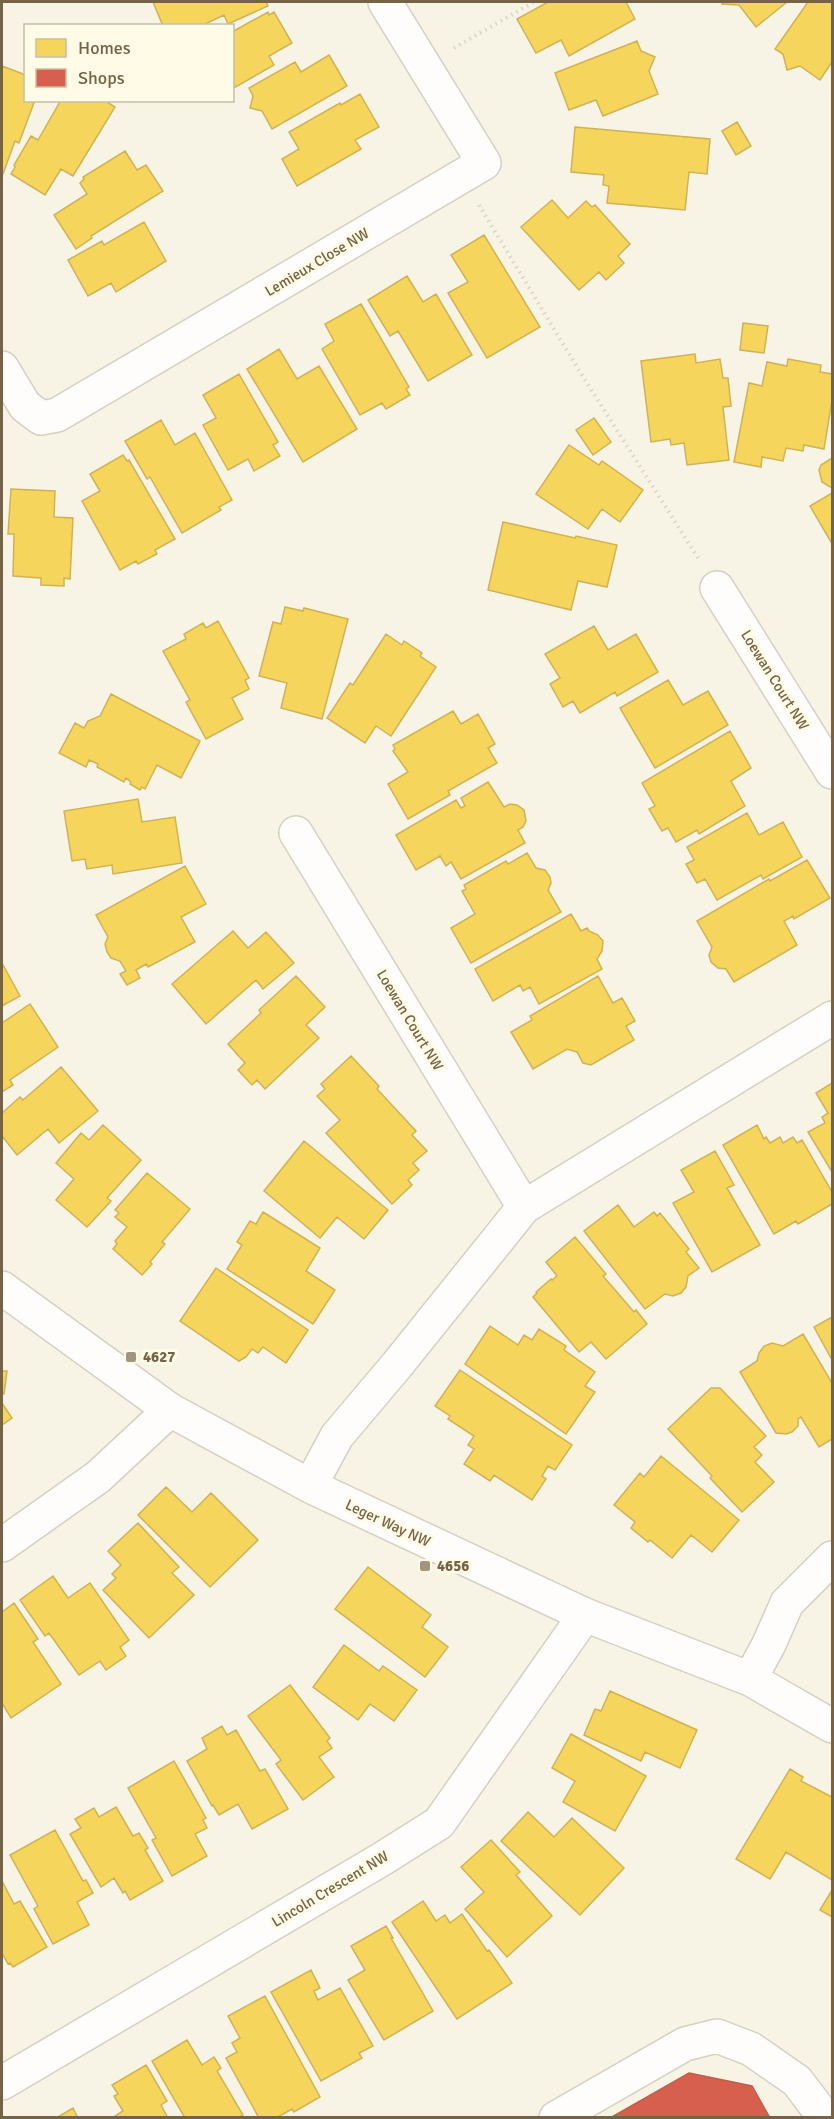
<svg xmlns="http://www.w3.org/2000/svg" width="834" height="2119" font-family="Signika,sans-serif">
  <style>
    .homes { fill: #f6d55c; stroke: #d0b255; stroke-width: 1.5 }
    .shops { fill: #d6604d; stroke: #b9614b; stroke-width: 1.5 }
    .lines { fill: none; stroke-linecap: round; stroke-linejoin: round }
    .minor-casing { stroke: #d6d0c1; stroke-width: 36 }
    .path { stroke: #dad4ca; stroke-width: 4; stroke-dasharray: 1.5 4.5; stroke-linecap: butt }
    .minor { stroke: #fefdfb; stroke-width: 33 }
    .poi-dot { fill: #a3957d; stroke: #fffbe7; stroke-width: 2 }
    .labels { text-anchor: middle; stroke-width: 6; stroke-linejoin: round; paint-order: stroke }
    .street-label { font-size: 15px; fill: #766245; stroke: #fffbe7 }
    .poi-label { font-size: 15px; font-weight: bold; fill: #766245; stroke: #fffbe7; text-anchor: start }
  </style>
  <rect width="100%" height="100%" fill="#f7f4e6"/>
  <path class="homes" d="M 153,2 L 266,2 L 268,6 L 228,24 L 224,15 L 201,26 L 163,26 Z
    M 548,2 L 626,2 L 635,19 L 569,56 L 561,40 L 536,53 L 517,19 Z
    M 723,2 L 787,2 L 756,27 L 739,5 L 722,4 Z
    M 808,2 L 832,2 L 832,62 L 820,80 L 800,66 L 787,70 L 783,54 L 775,49 Z
    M 268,12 L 269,15 L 274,12 L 292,43 L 269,56 L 274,65 L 232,89 L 232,32 Z
    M 637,41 L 641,51 L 655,57 L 649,71 L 658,94 L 603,116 L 596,100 L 569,110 L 555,73 Z
    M 329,55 L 347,86 L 272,129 L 262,111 L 250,108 L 253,96 L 249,88 L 295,62 L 301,72 Z
    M 2,66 L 26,75 L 26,100 L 35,100 L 19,143 L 15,141 L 3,174 L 2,173 Z
    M 360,94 L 379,127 L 355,140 L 361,149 L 297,186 L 282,159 L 299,149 L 289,132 L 340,103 L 341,105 Z
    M 61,100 L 104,100 L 115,107 L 73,176 L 61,169 L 45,195 L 11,174 L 15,167 L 14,165 L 31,136 L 38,140 Z
    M 737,122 L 751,146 L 736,155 L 722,131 Z
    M 575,127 L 710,139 L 707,174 L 689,172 L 685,210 L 607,203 L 609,186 L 603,185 L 604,175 L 571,172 Z
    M 125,151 L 137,170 L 146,165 L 163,191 L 91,236 L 92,238 L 76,249 L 54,215 L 87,194 L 80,183 L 84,179 L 83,177 Z
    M 552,200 L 568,218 L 586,201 L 592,207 L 595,205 L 630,244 L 618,256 L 624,263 L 606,280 L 599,272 L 579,290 L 521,227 Z
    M 144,222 L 166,261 L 116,292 L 111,283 L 88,296 L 68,260 L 102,241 L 104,245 Z
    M 484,235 L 540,327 L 487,358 L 448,293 L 468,282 L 451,255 Z
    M 407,276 L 423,302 L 436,294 L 472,355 L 428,381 L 398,331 L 390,336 L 368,300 Z
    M 361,304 L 409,387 L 406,389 L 410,395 L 386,409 L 382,403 L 360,415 L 322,349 L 334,341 L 325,324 Z
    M 743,323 L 768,326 L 764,353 L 740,350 Z
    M 279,349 L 297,379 L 319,366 L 357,429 L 303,462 L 247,369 Z
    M 695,354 L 696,363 L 720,359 L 723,378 L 728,378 L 731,406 L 723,407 L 729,460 L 687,465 L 684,443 L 671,445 L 670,439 L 651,442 L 641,361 Z
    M 788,359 L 821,365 L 820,372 L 832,374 L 832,400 L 824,449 L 804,445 L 803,451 L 786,448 L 783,461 L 762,457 L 761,467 L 734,462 L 749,383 L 762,386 L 767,362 L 787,366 Z
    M 239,374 L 278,442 L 273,445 L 280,456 L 254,471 L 248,459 L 228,470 L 203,425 L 216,418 L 203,395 Z
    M 594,418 L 611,442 L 593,455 L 576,430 Z
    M 161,420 L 175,445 L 195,433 L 232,500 L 219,507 L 221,510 L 182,533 L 150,477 L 147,479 L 125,441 Z
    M 569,445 L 599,465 L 602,461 L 643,490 L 620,522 L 602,509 L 588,529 L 536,494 Z
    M 123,455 L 127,461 L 129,460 L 175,539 L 155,550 L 157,554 L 138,564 L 136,561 L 120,570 L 82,501 L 100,491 L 90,474 Z
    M 832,458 L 832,488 L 822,482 L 819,470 L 821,465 Z
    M 11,489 L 55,491 L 54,517 L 73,518 L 70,579 L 64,578 L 64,586 L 41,585 L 41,578 L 13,576 L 14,534 L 8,534 Z
    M 832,493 L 832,541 L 831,542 L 810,506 Z
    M 503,522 L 575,538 L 576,536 L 617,545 L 607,587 L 578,581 L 571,610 L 488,590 Z
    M 285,607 L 303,611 L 304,608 L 348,619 L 322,719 L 281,708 L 287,683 L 259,676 L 273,622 L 281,624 Z
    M 218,621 L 249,678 L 245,680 L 249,689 L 232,698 L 243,719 L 206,739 L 186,702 L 190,700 L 163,651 L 186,639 L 184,634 L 203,623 L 206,628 Z
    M 594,626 L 608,650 L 636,634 L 658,672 L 617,696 L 615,692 L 580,713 L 573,701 L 563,707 L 550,684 L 560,678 L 545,654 Z
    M 386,634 L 402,645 L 404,641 L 422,653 L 420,656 L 436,667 L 391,736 L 376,726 L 365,743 L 327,718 L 350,683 L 353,685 Z
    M 668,680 L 683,705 L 708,691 L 728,725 L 655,768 L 620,708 Z
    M 111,694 L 200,741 L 181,778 L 157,765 L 145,789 L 142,787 L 140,790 L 130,784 L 131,782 L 126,778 L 124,782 L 97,767 L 98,764 L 89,760 L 86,767 L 59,753 L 75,723 L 84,728 L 88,721 L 100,716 Z
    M 453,711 L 461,724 L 478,714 L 495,744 L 488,748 L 497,763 L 448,791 L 450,795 L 408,819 L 388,784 L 408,772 L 393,751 L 395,749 L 393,745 Z
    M 730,731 L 751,768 L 731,781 L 745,806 L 699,834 L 697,830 L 676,842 L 668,828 L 662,831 L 649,809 L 655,806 L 642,783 Z
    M 488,782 L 504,807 L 510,804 L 517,805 L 524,810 L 526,821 L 523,827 L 518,830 L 525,843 L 461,879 L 451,862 L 446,866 L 440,856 L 416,870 L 396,835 L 456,800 L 461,808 L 465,806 L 461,798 Z
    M 138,799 L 142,822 L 175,817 L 182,863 L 113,874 L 112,865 L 87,869 L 85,859 L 72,861 L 64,811 Z
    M 747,813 L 759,835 L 783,822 L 802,857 L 763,879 L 761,875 L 717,900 L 705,879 L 697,883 L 686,864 L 694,860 L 687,847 Z
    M 527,853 L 536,868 L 545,870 L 550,877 L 551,883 L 548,890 L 561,912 L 471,963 L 451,928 L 475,914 L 462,891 L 466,889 L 464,885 L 506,861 L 508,864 Z
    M 807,860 L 830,898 L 794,919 L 793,916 L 784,921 L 797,945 L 734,982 L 726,969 L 718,968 L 711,962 L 709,955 L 712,947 L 697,921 L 769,879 L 770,881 Z
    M 185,866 L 206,904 L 181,917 L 195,942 L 148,967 L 146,964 L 136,970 L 140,978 L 127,985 L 120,974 L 126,971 L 120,961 L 111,958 L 107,952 L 105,944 L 108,937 L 96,915 Z
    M 571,914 L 581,931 L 587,928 L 589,931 L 598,935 L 603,941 L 602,951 L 597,959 L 602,969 L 539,1004 L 530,987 L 523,991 L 520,985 L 493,1001 L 475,969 Z
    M 233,931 L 248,948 L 266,932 L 294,963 L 263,989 L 256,980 L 206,1024 L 172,984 Z
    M 2,963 L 20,996 L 2,1006 Z
    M 296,976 L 325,1007 L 306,1025 L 319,1038 L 265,1089 L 257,1080 L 252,1085 L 238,1070 L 245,1063 L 228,1044 L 261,1013 L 259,1010 Z
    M 598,976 L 613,1003 L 622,998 L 635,1021 L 626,1026 L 634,1040 L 591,1065 L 583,1063 L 577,1052 L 567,1049 L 533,1069 L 511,1032 L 532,1020 L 530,1016 Z
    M 30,1004 L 58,1047 L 10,1080 L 13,1085 L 2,1092 L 2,1023 Z
    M 351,1056 L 379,1086 L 377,1089 L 416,1131 L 412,1135 L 427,1151 L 413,1163 L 419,1170 L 408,1180 L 412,1185 L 392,1204 L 326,1133 L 340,1120 L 317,1096 L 325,1089 L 321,1084 Z
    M 61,1067 L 98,1111 L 59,1143 L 48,1129 L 17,1155 L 2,1136 L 2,1113 L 20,1097 L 23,1100 Z
    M 832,1083 L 832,1172 L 808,1132 L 825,1123 L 822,1117 L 828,1113 L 816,1093 Z
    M 103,1125 L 141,1160 L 107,1198 L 111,1201 L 87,1227 L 56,1200 L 74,1179 L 56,1163 L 81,1133 L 89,1140 Z
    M 757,1125 L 764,1139 L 766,1137 L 770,1143 L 780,1137 L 783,1143 L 793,1137 L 797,1143 L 802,1140 L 832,1192 L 832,1204 L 798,1224 L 796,1221 L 774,1234 L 723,1145 Z
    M 304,1141 L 388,1210 L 364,1239 L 337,1217 L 320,1238 L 264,1191 Z
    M 715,1151 L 734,1185 L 727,1188 L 760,1245 L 712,1272 L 673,1203 L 694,1192 L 681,1170 Z
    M 147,1173 L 190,1209 L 162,1242 L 165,1244 L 150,1262 L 152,1264 L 142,1275 L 113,1249 L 117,1244 L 115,1241 L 127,1227 L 115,1217 L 119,1213 L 115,1210 Z
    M 618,1205 L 634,1227 L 654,1212 L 657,1216 L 660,1213 L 689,1249 L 686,1252 L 699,1268 L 688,1276 L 686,1287 L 681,1293 L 673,1296 L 665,1294 L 645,1309 L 584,1231 Z
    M 263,1212 L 320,1248 L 306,1271 L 335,1290 L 313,1324 L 227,1269 L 242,1245 L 237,1242 L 250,1221 L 256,1224 Z
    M 575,1237 L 606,1274 L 603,1276 L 634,1312 L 636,1310 L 647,1324 L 606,1359 L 591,1342 L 579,1352 L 533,1297 L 537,1293 L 536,1292 L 551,1279 L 552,1280 L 557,1276 L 546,1262 Z
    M 216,1268 L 308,1330 L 286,1363 L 263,1347 L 258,1353 L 252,1349 L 246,1357 L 239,1361 L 180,1321 Z
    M 832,1317 L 832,1360 L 814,1327 Z
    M 490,1326 L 518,1345 L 524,1335 L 532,1340 L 539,1329 L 566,1346 L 564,1350 L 595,1372 L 585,1386 L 595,1392 L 566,1434 L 465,1364 Z
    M 803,1334 L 832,1383 L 832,1439 L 819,1447 L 801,1417 L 798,1419 L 798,1426 L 792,1432 L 786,1434 L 776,1433 L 740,1372 L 757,1361 L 759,1353 L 764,1346 L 772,1343 L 783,1346 Z
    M 460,1370 L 572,1445 L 555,1470 L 548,1466 L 542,1476 L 546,1479 L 532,1500 L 494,1475 L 490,1481 L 464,1464 L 474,1449 L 468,1445 L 474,1436 L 448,1419 L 450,1416 L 435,1406 Z
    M 2,1371 L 7,1371 L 4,1394 L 2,1394 Z
    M 711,1388 L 720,1388 L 766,1436 L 754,1447 L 762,1455 L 755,1462 L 774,1482 L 742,1512 L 710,1478 L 712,1476 L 668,1429 Z
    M 2,1403 L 12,1418 L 2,1425 Z
    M 661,1456 L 739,1520 L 712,1552 L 691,1535 L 672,1558 L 650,1540 L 648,1542 L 631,1528 L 635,1522 L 614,1505 L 640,1473 L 644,1477 Z
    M 166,1487 L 192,1512 L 211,1493 L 258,1540 L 210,1587 L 138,1515 Z
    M 138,1523 L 179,1567 L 172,1573 L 194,1595 L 149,1638 L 103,1590 L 116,1578 L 112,1574 L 121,1565 L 108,1551 Z
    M 368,1567 L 431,1615 L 422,1627 L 448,1647 L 425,1677 L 335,1609 Z
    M 53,1576 L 68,1598 L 90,1583 L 129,1640 L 120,1647 L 126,1656 L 106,1670 L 100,1661 L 79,1675 L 49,1633 L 45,1636 L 20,1600 Z
    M 14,1603 L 38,1639 L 33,1642 L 61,1684 L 11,1718 L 2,1703 L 2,1612 Z
    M 344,1645 L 379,1671 L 383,1666 L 417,1690 L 394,1721 L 370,1704 L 358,1720 L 313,1687 Z
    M 290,1685 L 330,1738 L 327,1741 L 332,1748 L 319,1757 L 334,1777 L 303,1800 L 276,1764 L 281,1760 L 248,1716 Z
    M 610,1691 L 697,1730 L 680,1768 L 645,1752 L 641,1761 L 584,1735 L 595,1709 L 601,1711 Z
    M 222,1726 L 227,1735 L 236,1730 L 260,1771 L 265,1769 L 288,1809 L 252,1829 L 238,1804 L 219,1815 L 213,1805 L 212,1806 L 187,1761 L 207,1749 L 202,1738 Z
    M 571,1734 L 646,1776 L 615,1831 L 563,1802 L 575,1781 L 552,1768 Z
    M 174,1761 L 206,1818 L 203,1820 L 207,1828 L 195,1834 L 207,1856 L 172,1876 L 152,1840 L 156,1838 L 128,1788 Z
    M 790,1769 L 803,1777 L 801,1781 L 832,1797 L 832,1880 L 786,1852 L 770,1879 L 736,1859 Z
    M 116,1807 L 133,1836 L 139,1833 L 148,1848 L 145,1850 L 163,1881 L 130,1900 L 125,1891 L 123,1893 L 114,1878 L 101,1887 L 70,1834 L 81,1828 L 75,1819 L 94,1808 L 99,1817 Z
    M 528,1812 L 554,1837 L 572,1818 L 624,1868 L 580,1915 L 501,1841 Z
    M 55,1830 L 83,1881 L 86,1880 L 93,1893 L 77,1902 L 89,1925 L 53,1944 L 34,1909 L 38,1906 L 10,1855 Z
    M 491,1840 L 520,1872 L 516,1875 L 552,1916 L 507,1957 L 465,1909 L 484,1892 L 461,1867 Z
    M 2,1881 L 14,1904 L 20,1901 L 47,1947 L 13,1967 L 10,1963 L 8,1964 L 2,1953 Z
    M 832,1890 L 832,1917 L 820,1910 Z
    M 423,1901 L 436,1921 L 445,1915 L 450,1923 L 462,1914 L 487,1951 L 489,1950 L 512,1983 L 457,2019 L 392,1922 Z
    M 386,1926 L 393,1938 L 391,1938 L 433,2011 L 384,2040 L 348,1980 L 365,1970 L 351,1946 Z
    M 311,1970 L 320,1988 L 314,1991 L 318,2000 L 340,1988 L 373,2046 L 359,2053 L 362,2058 L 321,2081 L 271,1992 Z
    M 265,1996 L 320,2097 L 294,2112 L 292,2109 L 276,2118 L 259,2118 L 226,2058 L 237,2052 L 232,2043 L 240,2038 L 228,2016 Z
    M 187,2040 L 202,2065 L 214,2057 L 221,2068 L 217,2071 L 243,2115 L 238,2118 L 185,2118 L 152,2061 Z
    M 146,2065 L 167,2101 L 161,2105 L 168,2118 L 112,2118 L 123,2111 L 114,2096 L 118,2094 L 112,2085 Z
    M 73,2108 L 78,2118 L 56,2118 Z"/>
  <path class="shops" d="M 689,2073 L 752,2086 L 770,2118 L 610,2118 Z"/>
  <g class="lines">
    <g class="minor-casing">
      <path id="minor" d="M 2,368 L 25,406 L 41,418 L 57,415 L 484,163 L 385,2
        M 717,588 L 832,772
        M 296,833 L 524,1207
        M 2,1288 L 170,1410 L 310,1486 L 585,1615 L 750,1679 L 832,1726
        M 310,1486 L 337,1436 L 397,1365 L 524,1207 L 832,1018
        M 2,1545 L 98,1477 L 170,1410
        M 750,1679 L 769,1644 L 787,1603 L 832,1558
        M 2,2083 L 382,1859 L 439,1823 L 585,1615
        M 556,2118 L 685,2044 L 717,2036 L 751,2049 L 797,2081 L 825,2118"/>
    </g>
    <path class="path" d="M 454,48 L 534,2
      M 479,205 L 580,372 L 700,561"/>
    <use href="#minor" class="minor"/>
  </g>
  <g class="poi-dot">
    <rect x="125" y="1351" width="12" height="12" rx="3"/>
    <rect x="419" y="1560" width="12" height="12" rx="3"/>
  </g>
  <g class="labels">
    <g class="street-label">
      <text transform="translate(317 262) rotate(-31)" y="5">Lemieux Close NW</text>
      <text transform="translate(775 680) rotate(58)" y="5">Loewan Court NW</text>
      <text transform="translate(410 1020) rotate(59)" y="5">Loewan Court NW</text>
      <text transform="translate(388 1523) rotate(25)" y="5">Leger Way NW</text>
      <text transform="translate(330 1889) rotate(-31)" y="5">Lincoln Crescent NW</text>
    </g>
    <g class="poi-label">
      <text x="143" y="1362">4627</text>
      <text x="437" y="1571">4656</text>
    </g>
  </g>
  <rect width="834" height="2119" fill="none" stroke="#766245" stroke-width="6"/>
  <rect x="24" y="24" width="210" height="78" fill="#fffbe7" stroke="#c8bea6" stroke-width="1.5"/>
  <rect x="36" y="39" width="30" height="18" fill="#f6d55c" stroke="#c8bea6" stroke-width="1.5"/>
  <text x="78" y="54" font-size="18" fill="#766245">Homes</text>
  <rect x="36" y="69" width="30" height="18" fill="#d6604d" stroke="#c8bea6" stroke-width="1.5"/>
  <text x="78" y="84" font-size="18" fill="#766245">Shops</text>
</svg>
